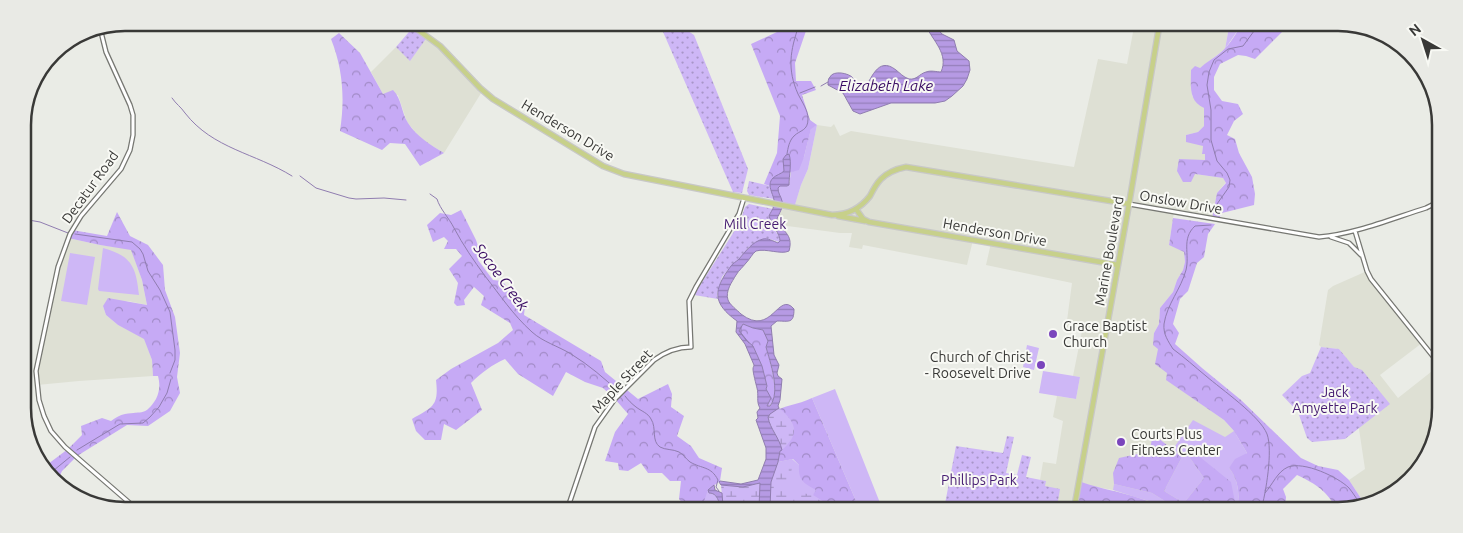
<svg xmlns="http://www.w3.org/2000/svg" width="1463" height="533" font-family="Ubuntu,sans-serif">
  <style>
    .built { fill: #dee0d4 }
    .grass { fill: #ceb7f6 }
    .forest { fill: url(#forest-crowns) }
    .wetland { fill: url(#wetland-marsh) }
    .park { fill: url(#park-dots) }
    .water { fill: url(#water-rules); stroke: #907db0; fill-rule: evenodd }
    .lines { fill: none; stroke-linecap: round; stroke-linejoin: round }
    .stream { stroke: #907db0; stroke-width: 1 }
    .minor-casing { stroke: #767772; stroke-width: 5.5 }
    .major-casing { stroke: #c8c8c7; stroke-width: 7 }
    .minor { stroke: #fff; stroke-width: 3 }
    .major { stroke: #c7d08a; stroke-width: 4.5 }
    .poi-dot { fill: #7a45bc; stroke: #f8f9f4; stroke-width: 2 }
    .labels { text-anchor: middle; stroke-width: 4; stroke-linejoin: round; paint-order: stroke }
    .street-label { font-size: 14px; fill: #393937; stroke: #f8f9f4 }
    .park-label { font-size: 14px; fill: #451b71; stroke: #f8f9f4 }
    .poi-label { font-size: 14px; fill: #393937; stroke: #f8f9f4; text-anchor: start }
    .water-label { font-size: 15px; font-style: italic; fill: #390b63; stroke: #f8f9f4 }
    .rim { fill: none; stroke: #393937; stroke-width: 2.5 }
  </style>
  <defs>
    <pattern id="forest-crowns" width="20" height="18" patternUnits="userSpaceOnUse" patternTransform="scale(1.25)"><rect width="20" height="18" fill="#c6aaf5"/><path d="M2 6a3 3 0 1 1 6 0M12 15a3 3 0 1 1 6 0" fill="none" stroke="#a28bc7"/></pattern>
    <pattern id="wetland-marsh" width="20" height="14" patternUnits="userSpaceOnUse" patternTransform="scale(1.25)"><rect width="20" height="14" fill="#ceb7f6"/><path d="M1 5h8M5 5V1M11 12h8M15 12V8" fill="none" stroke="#a896c8"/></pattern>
    <pattern id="park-dots" width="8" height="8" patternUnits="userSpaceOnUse" patternTransform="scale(1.25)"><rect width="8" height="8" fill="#ceb7f6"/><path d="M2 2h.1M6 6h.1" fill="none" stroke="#a896c8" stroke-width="1.8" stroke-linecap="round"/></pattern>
    <pattern id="water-rules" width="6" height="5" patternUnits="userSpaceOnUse" patternTransform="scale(1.25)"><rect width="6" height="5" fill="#b69ae4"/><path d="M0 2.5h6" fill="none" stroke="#957fba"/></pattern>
  </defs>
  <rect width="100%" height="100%" fill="#eaece6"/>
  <path class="built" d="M 1134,27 L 1229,27 L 1225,49 L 1200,68 L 1191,70 L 1192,96 L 1204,108 L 1204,126 L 1198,132 L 1186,135 L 1203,146 L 1202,153 L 1205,154 L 1205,161 L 1179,159 L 1195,174 L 1223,178 L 1226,182 L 1217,193 L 1212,219 L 1174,212 L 1169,244 L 1184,252 L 1185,262 L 1183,270 L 1177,280 L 1173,292 L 1160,308 L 1159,324 L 1154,333 L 1167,373 L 1167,380 L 1224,420 L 1234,431 L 1236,510 L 1165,510 L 1152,502 L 1113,490 L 1091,486 L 1079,481 L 1075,507 L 1058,501 L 1044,486 L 1046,481 L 1040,480 L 1043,462 L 1056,464 L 1063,421 L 1053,417 L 1057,396 L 1076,399 L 1080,377 L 1073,376 L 1082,331 L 1066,328 L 1072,283 L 986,265 L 991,243 L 973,240 L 967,265 L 863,245 L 862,249 L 849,247 L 852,233 L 840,233 L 780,225 L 777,220 L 782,207 L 794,207 L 801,185 L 808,169 L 817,125 L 831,127 L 834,124 L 840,136 L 851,131 L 1074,167 L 1098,59 L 1127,64 Z
    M 428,36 L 483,90 L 444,153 L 421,139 L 407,122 L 398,95 L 383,94 L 371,72 L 396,47 L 410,60 Z
    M 68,238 L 100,245 L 131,249 L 142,280 L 147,305 L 128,301 L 103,306 L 106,315 L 118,325 L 144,338 L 152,360 L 153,376 L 79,381 L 37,385 L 36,371 L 58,267 Z
    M 1367,271 L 1371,279 L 1422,343 L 1380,375 L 1398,398 L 1436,368 L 1435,440 L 1400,489 L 1364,503 L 1349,480 L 1365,469 L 1359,429 L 1354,368 L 1339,349 L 1321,347 L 1319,345 L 1328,290 L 1333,286 Z"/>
  <path class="grass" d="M 1229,27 L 1240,27 L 1225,49 Z
    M 817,125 L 808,169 L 801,185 L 794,208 L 782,204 C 782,198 777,194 778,188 L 780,186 L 787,186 L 789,185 L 791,172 L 804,157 L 811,128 Z
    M 103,248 C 132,256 136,267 139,295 L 99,291 L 98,289 Z
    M 70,253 L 95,257 L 87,305 L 61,301 Z
    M 1027,345 L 1039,348 L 1034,370 L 1023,367 Z
    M 1043,371 L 1080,377 L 1076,399 L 1039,393 Z
    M 835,389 L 882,508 L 859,508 L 812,398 Z
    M 1193,420 L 1225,437 L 1234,431 L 1247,453 L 1229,468 C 1238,478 1241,498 1236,510 L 1228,510 L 1235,502 L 1190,458 L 1204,478 L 1184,503 L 1164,491 L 1182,457 L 1173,449 Z
    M 792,459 L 799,465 L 817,490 L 811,498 L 778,508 L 770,508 L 771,480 L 778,462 Z
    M 1114,484 L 1152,493 L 1179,510 L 1165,510 L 1152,502 L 1113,490 Z
    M 708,490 L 709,493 C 715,493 717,497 719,502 C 709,510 695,508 683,508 L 685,506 L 690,507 Z"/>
  <path class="forest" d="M 779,25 L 808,25 L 795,63 L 796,81 L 811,81 L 816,90 L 802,95 L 810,120 L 817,125 L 811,129 L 804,157 L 799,170 L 791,172 L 770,186 L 764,184 L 777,153 L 780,116 L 751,44 L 777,32 Z
    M 1240,27 L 1286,28 L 1255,59 L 1246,56 L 1238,55 L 1220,64 L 1214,77 L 1214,90 L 1222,101 L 1238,104 L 1243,114 L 1234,121 L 1227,135 L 1235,139 L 1239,153 L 1252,177 L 1255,194 L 1254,205 L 1222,213 L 1218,220 L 1212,219 L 1217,193 L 1226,183 L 1223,178 L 1195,174 L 1191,182 L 1183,182 L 1177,171 L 1179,159 L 1205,160 L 1205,154 L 1202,154 L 1203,146 L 1186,142 L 1186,135 L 1198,132 L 1204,126 L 1204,108 C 1188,101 1191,85 1191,70 L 1195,66 L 1200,68 C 1206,62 1213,59 1220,53 C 1228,47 1234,37 1240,27 Z
    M 339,33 L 360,53 L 383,94 L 393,90 C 402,99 401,112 408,123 C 417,137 431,145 444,153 L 420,166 L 405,144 L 390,143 L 382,150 L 340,131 C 345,99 343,69 331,39 Z
    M 461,210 L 476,240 L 481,255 L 478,260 L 493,280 L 502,281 L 525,306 L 524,315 L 601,361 L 605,372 L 638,399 L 668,384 L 672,394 L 671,407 L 684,416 L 677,436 L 691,446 L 699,458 L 722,468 L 720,481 L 708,490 L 702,507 L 685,506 L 679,499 L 681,481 L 670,481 L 662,473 L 648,473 L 641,463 L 628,471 L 619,470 L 618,463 L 605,461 L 615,432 L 628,414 L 615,399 L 603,388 L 585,382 L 566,372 L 553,396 L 518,374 L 505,359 C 492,365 482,372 471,383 L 482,410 L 456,430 L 444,424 L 441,440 L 425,440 L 416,431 L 412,419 C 433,407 439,406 436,380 L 451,369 L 498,343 L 513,330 L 510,323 L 481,305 L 484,296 L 474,287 L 464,300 L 465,305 L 457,306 L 454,303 L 458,283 L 449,269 L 462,256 L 456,249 L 444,249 L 448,241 L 444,237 L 433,242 L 427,225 L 440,213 L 451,215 Z
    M 117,212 L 130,236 L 148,245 L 163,265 L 165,290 L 175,317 L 180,353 L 177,377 L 180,393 L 170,411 L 148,426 L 127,425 L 77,456 L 62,471 L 57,482 L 48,476 L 44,467 L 68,449 L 82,435 L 81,426 L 102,418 L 111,421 C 115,418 120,415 125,414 C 143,411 145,416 156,399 C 160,391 160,384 158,376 L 153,376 L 152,360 L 144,339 L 118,325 L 106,315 L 103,306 L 108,298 L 147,305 L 142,280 L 131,250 L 100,245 L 68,238 L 72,230 L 107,236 Z
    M 1173,218 L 1215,224 L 1208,234 L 1204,257 L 1197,263 L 1188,291 L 1180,299 L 1173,324 L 1179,333 L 1175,344 L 1202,368 L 1241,400 L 1301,458 L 1318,466 L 1338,470 L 1349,480 L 1364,503 L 1344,510 L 1338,510 C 1325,490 1318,485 1297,475 L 1283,489 L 1286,497 L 1285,510 L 1236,510 C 1241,498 1238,478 1229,468 L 1235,459 L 1247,453 L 1234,431 L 1224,420 L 1166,380 L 1167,373 L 1155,364 L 1158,349 L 1153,345 L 1154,333 L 1159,324 L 1160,308 L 1173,292 L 1177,280 L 1183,270 L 1185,262 L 1184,252 L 1169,245 Z
    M 743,324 L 753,328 L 763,330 L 768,341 L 766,347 C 769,359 783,400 767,407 L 770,399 L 766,389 L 767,386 L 762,366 L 753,346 L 746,340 L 739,331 Z
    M 812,398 L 859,508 L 778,508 L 811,498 L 816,490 C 804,483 798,481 799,465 L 793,459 L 778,462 L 780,451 L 770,414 C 783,405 798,405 812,398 Z
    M 1153,434 L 1182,457 L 1164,491 L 1184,503 L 1204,478 L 1190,458 L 1195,453 L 1231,482 L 1235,502 L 1228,510 L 1179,510 L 1152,493 L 1114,484 L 1113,473 L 1119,458 L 1142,453 L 1149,454 Z
    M 1079,481 C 1107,492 1139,493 1165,510 L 1074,509 Z"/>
  <path class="wetland" d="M 779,408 C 797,423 800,434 782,450 C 779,437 770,429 768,417 L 770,414 Z
    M 787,463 L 792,465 C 793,474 784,481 786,490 L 813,495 L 834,508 L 770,508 L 770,488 L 771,480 L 777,467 Z
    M 760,483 L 759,508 L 722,508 L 723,506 L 721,485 L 734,486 L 754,485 Z"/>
  <path class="park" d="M 660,25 L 679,25 L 694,35 L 748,169 L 742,193 L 733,192 Z
    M 414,26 L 428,36 L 410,61 L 396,47 Z
    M 749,181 L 770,186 L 774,199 L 749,195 L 747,191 Z
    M 749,204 L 773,209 L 769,216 L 774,229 L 780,238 L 779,242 L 770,239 L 749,247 L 738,260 L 732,265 L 722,277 L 717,294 L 718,299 L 694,295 L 740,222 L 745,207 Z
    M 1321,347 L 1339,349 L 1354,367 L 1362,370 L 1390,404 L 1345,439 L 1312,442 L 1307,438 L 1298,412 L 1282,395 L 1302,376 L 1310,373 Z
    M 1007,436 L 1014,437 L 1006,473 L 1017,475 L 1022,455 L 1031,457 L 1026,477 L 1046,481 L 1045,486 L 1060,489 L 1058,501 L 1070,505 L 1069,509 L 944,509 L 956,446 L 1003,453 Z"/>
  <path class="water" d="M 926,26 L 935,26 L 942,34 L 954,40 L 957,51 L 969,61 L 970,70 L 967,79 L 963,86 L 952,96 L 945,101 L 935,103 L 891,103 L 860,114 L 853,111 L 843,93 L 828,85 C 828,83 828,78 830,77 C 833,70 849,73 853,78 C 856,81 857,86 859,90 L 863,91 C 871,81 877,55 896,70 C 900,73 903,77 909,79 C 917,80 919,74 926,72 C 931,70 937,72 941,72 C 949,54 933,41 926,26 Z
    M 789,154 C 792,163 789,175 789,185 L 787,186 L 780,186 L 778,188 C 778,194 781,196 782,201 C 784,207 779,213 777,219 C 781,232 794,233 789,251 C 781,255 766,248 756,251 C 752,254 750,259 746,263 C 743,267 739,270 736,275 C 732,282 725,291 728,300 C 730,305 737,310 741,314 C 772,338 778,290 794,309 C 794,324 789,321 777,321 L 771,326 L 774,355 L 779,365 L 777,373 L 778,376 L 782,379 L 780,400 L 778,406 L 779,408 L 770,414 L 768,417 C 770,429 779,437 782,450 L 780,451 L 778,462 L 771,482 L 770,508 L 759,508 L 760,483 L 743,487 L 721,485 L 719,482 L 720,481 L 741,484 L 758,480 L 766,459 L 766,448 L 756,420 L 758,418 L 757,412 L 760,408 C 756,402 759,395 757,388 C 756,384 753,373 753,369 C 753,367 754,366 754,365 L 745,344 L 736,332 L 737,321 C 712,303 713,290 731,266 C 733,263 736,262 739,259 C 746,251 752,242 763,239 C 768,238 773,241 778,243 L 780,241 C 780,234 772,225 769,216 C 770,213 773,210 774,205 C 776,196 765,186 773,178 C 776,175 781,174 784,171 L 783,159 L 786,155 ZM 743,324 L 753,328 L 763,330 L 768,341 L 766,347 C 770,362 781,392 770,406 L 767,406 L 771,398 L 766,389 L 767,386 L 762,366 L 753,346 L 746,340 L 739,331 Z
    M 714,485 L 715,490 L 722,493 L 723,506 L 722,508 L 705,508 L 715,505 L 719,502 C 717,497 715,493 709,493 L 708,490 Z"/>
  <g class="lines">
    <path class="stream" d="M 821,86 L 828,82
      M 800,93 L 815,87
      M 172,98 C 176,104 181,107 185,113 C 213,149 255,153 292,176
      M 787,154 C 788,148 789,141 794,136 C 800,130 808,131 808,119 C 808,110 802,102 798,94 C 787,69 790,51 799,25
      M 300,176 L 316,188 L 349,198 L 356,199 L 384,198 L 406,200
      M 430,194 L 437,199 C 440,209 449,218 454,228 C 463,245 474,261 485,276 C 500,295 513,315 532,332 C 543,342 558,346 571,354 C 589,365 604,378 619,392
      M 1217,214 L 1217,204 L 1229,187 L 1230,180 L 1227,173 L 1217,161 L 1211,140 L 1211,110 L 1207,85 L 1209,72 L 1214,60 L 1228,49 L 1243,46 L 1257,27
      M 23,219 L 40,222 L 68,233
      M 1211,225 L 1195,226 C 1181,239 1190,254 1186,270 C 1181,289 1167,304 1164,324 C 1163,334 1168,341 1173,349 C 1184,357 1195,367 1206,376 C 1221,389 1260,416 1267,434 C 1273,450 1266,493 1261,510
      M 75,234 L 132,242 L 140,249 L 143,254 L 148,271 L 160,290 L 170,312 L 175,350 L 175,360 L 170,373
      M 741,327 L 741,333 L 749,343
      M 625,396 C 628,400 632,404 636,407 C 641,411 648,413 651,419 C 657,428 651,441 660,447 C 665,450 673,449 679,452 C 683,454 686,459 690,462 C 702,469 711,466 718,480 L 716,487 L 719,491
      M 77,450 L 120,424 L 143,423 L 150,417 L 159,407 L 167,393 L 171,379
      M 48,475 L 70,457
      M 1265,493 C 1273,484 1277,472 1288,467 C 1304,461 1338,477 1349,488 C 1353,493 1357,499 1360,504"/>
    <g class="minor-casing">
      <path id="minor" d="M 100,28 L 106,52 L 130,105 L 133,115 L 133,135 L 130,150 L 121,169 L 81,216 L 70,234 L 58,267 L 36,371 L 39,400 L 44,416 L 51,431 L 65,447 L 132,505
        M 1129,204 L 1319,237 C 1355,234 1391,219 1426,208 L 1436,203 L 1438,199
        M 1355,231 L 1367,271 L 1371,279 L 1436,360
        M 1331,237 L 1349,243 L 1361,255
        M 568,507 L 595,427 L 615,399 L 654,360 C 665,352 678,347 691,347 L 689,301 L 696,287 L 739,214 L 744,198"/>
    </g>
    <g class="major-casing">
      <path id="major" d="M 410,24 L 440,46 L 480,88 L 493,99 L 603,166 L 624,174 L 832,215 C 848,215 860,209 870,196 C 873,190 876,184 881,179 C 888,172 896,169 906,167 L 1129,204
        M 856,209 L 863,219 L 869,222 L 1118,265
        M 838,216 L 865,221
        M 1074,509 L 1129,204 L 1159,27"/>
    </g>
    <use href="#minor" class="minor"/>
    <use href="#major" class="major"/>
  </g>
  <g class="poi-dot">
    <circle cx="1053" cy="334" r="5"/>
    <circle cx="1041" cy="365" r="5"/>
    <circle cx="1121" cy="442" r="5"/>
  </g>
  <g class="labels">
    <g class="street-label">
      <text transform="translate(568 130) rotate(31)" y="5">Henderson Drive</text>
      <text transform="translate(90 187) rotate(-54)" y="5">Decatur Road</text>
      <text transform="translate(1181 202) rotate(10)" y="5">Onslow Drive</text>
      <text transform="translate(995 232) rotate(10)" y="5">Henderson Drive</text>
      <text transform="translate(1109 251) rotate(-80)" y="5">Marine Boulevard</text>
      <text transform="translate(622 381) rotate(-47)" y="5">Maple Street</text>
    </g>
    <g class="park-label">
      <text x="755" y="229">Mill Creek</text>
      <text x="1335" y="397">Jack<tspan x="1335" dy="16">Amyette Park</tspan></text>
      <text x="979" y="485">Phillips Park</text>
    </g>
    <g class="poi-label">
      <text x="1063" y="331">Grace Baptist<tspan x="1063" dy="16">Church</tspan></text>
      <text x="1031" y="362" text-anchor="end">Church of Christ<tspan x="1031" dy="16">- Roosevelt Drive</tspan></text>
      <text x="1131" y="439">Courts Plus<tspan x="1131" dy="16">Fitness Center</tspan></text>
    </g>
    <g class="water-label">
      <text x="886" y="91">Elizabeth Lake</text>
      <text transform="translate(501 277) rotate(53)" y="5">Socoe Creek</text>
    </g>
  </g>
  <path d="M0 0H1463V533H0ZM125 31H1338A94 94 0 0 1 1432 125V408A94 94 0 0 1 1338 502H125A94 94 0 0 1 31 408V125A94 94 0 0 1 125 31Z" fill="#e9eae5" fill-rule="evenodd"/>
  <path class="rim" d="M125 31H1338A94 94 0 0 1 1432 125V408A94 94 0 0 1 1338 502H125A94 94 0 0 1 31 408V125A94 94 0 0 1 125 31Z"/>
  <g transform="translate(1423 40) rotate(321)" stroke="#f8f9f4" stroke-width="4" paint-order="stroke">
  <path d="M0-4L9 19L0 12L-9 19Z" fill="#393937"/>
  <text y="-8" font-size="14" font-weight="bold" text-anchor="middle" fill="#393937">N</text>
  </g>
</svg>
